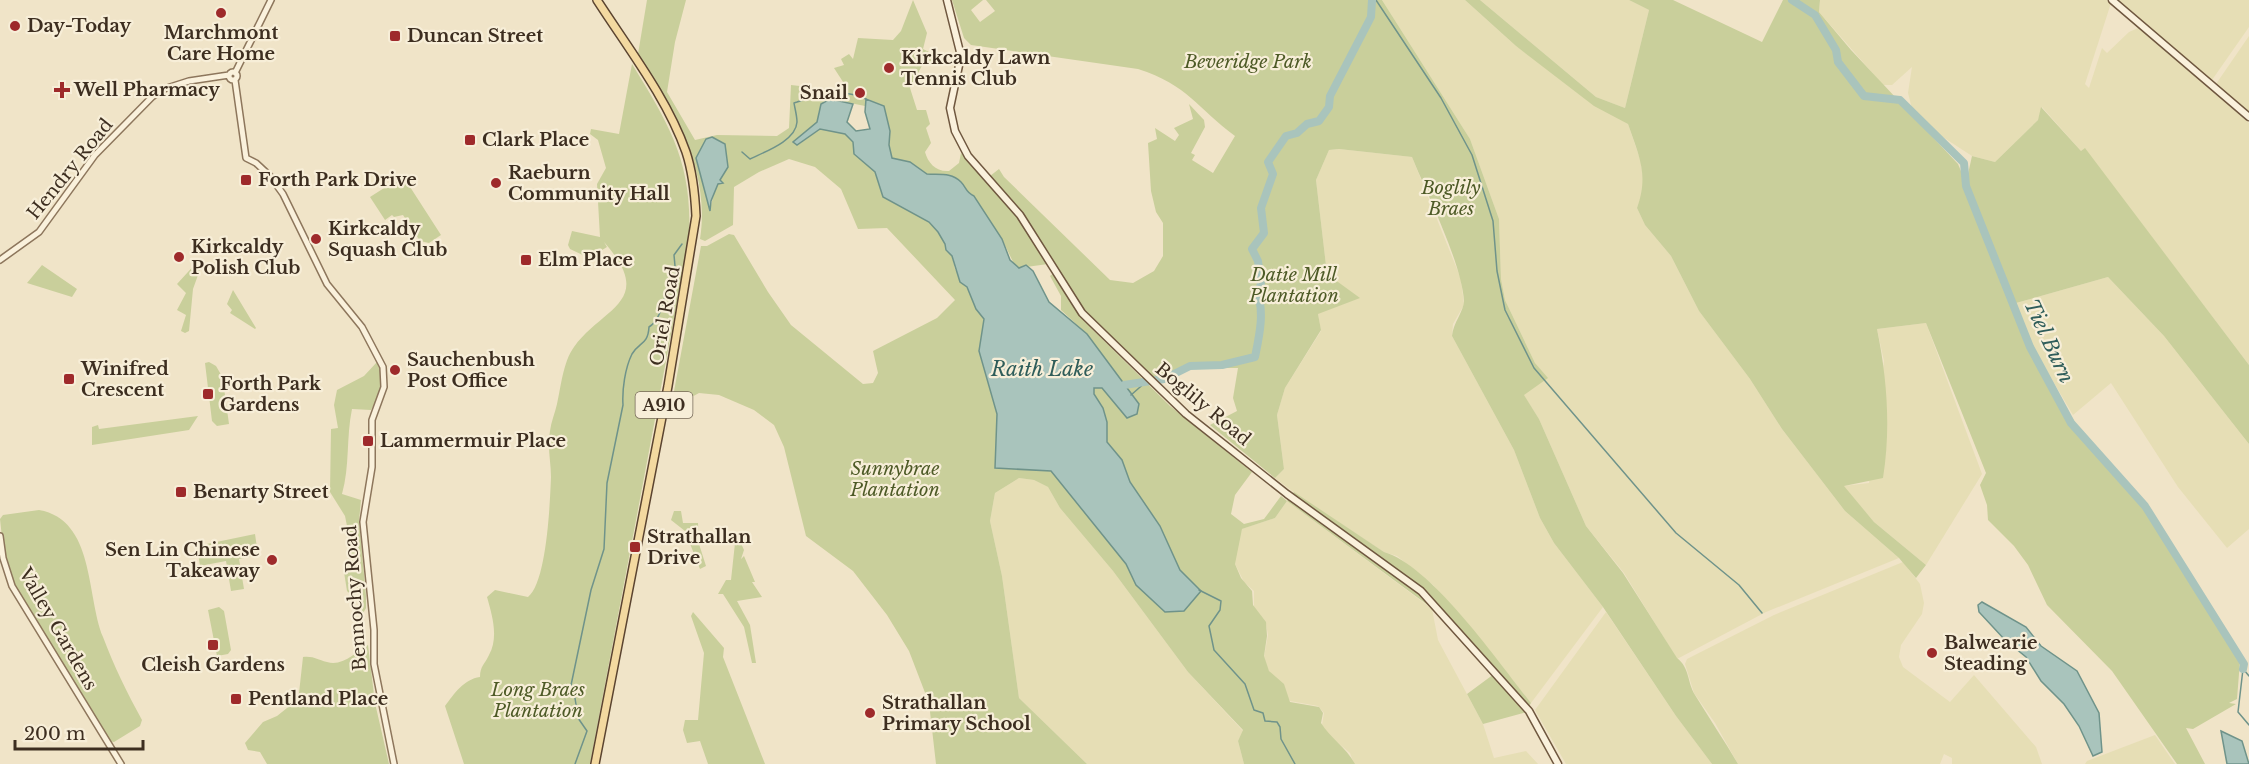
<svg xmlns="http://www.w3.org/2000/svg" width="2249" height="764" font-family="'Libre Baskerville',serif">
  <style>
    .farmland { fill: #e6deb5 }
    .green { fill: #c9cf9b; fill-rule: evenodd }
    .water { fill: #a9c4bc; stroke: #6f938a; stroke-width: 1.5 }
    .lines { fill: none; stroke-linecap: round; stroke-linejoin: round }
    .stream { stroke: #6f938a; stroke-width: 1.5 }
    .river { stroke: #a9c4bc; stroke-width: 8 }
    .tertiary-casing { stroke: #8d765c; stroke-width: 8 }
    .secondary-casing { stroke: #6f573f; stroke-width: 9 }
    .primary-casing { stroke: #5b4430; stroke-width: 10 }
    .tertiary { stroke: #faf1dc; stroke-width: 5 }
    .secondary { stroke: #faf1dc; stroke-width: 6 }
    .primary { stroke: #f3d9a0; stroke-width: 7 }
    .poi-dot { fill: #9e2a2b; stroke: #f7eed8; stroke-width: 2 }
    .labels { text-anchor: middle; stroke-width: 4.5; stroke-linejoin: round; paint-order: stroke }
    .shield { fill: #f7eed8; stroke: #756857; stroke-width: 1.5 }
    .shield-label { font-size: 16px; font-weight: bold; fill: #3d2e20 }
    .poi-label { font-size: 18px; font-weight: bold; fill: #3d2e20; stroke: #f7eed8; text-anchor: start }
    .park-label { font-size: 18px; font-style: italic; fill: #4d5a26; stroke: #f7eed8 }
    .street-label { font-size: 18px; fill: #3d2e20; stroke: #f7eed8 }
    .water-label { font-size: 20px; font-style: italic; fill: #2f5d5a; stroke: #f7eed8 }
  </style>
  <rect width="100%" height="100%" fill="#f0e4c8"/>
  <path class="farmland" d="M 1382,0 L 1465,0 L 1516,46 L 1628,124 L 1641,162 L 1644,189 L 1637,208 L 1645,225 L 1671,256 L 1699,311 L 1750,379 L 1782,429 L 1845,511 L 1899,558 L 1766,612 L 1677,659 L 1624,573 L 1586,526 L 1539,419 L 1523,394 L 1547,378 L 1535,363 L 1505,300 L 1501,279 L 1499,219 L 1470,139 Z
    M 1480,0 L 1629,0 L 1649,10 L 1625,108 L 1596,97 Z
    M 1820,0 L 2107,0 L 2111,3 L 2085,84 L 2089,88 L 2102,48 L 2107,53 L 2129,32 L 2138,28 L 2249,123 L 2249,365 L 2085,149 L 2081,151 L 2042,107 L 2038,120 L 1995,162 L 1972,156 L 1932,130 L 1912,109 L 1908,93 L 1912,67 L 1892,85 L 1883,85 L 1819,12 Z
    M 2118,0 L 2249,0 L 2249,27 L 2212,80 Z
    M 2249,36 L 2249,112 L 2216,84 Z
    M 1339,149 L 1412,157 L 1461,279 L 1464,305 L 1453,324 L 1452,336 L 1514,450 L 1540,518 L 1554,543 L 1603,607 L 1531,703 L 1433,585 L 1397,556 L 1384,552 L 1304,500 L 1275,478 L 1284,469 L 1277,415 L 1285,388 L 1321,331 L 1318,314 L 1327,274 L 1316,180 L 1329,150 Z
    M 2108,277 L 2164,336 L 2249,444 L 2249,529 L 2227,548 L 2178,487 L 2111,383 L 2073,415 L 2034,349 L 2016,303 Z
    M 1926,323 L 1982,474 L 1926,565 L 1874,522 L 1843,486 L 1869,483 L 1884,361 L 1877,329 Z
    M 1019,478 L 1034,480 L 1048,487 L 1060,508 L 1113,571 L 1188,672 L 1243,731 L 1238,741 L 1244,764 L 1087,764 L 1019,698 L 1002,576 L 990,521 L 995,493 Z
    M 1287,501 L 1432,609 L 1438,640 L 1483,724 L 1494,758 L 1526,751 L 1538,764 L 1354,764 L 1350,753 L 1324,731 L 1322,725 L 1324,713 L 1318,706 L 1290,701 L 1267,668 L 1264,657 L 1268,635 L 1266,624 L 1254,607 L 1254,591 L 1244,582 L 1235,564 L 1234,554 L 1242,529 L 1275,518 Z
    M 1903,562 L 1920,584 L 1924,603 L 1922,614 L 1901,645 L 1899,657 L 1903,667 L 1950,702 L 1974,675 L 2036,747 L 2042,764 L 1952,764 L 1952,758 L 1944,754 L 1940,764 L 1738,764 L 1715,723 L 1694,693 L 1685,664 L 1687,659 L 1774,615 Z
    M 1606,612 L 1676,716 L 1712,764 L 1566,764 L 1535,710 Z
    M 2155,735 L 2175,764 L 2085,764 L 2087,761 Z"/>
  <path class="green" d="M 647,0 L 686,0 L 675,42 L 667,92 L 695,140 L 717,135 L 777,136 L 789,128 L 791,85 L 844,91 L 845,85 L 834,68 L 844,65 L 841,59 L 849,54 L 853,59 L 858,38 L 893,40 L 901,31 L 913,0 L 927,33 L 923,49 L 941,58 L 937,64 L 925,60 L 910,88 L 917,110 L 926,110 L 930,124 L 926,128 L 931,143 L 925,152 C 928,163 936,172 949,171 L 959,163 L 961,153 L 1021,221 L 1048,264 L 1019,268 L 1015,266 L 1002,239 L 960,181 L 927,174 L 915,165 L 892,158 L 889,145 L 890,131 L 880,104 L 866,100 L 865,106 L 830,99 L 819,111 L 817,122 L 798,145 L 820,129 L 845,134 L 853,142 L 859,158 L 875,172 L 883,197 L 929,222 L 938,232 L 945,244 L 946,250 L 952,256 L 955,269 L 973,297 L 976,309 L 984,319 L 979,351 L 997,414 L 995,468 L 1051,471 L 1126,564 L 1136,585 L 1200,591 L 1180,570 L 1160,526 L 1130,482 L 1122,460 L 1107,442 L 1107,422 L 1094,393 L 1094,388 L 1102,388 L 1127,418 L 1139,404 L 1087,334 L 1061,310 L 1061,296 L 1050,276 L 1054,273 L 1085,322 L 1170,406 L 1252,472 L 1235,495 L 1231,514 L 1244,524 L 1264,519 L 1281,496 L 1287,501 L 1294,492 L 1384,552 C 1432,566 1499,663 1531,703 L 1529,706 L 1434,601 L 1429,606 L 1287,501 L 1275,518 L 1242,529 L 1235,564 L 1241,578 L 1252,591 L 1253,605 L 1266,622 L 1267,636 L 1264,656 L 1269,671 L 1284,684 L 1290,702 L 1319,707 L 1323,713 L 1321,723 C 1330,738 1346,747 1355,764 L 1244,764 L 1238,741 L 1243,730 L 1188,672 L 1113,571 L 1060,508 L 1048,487 L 1034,480 L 1019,478 L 995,493 L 990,521 L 1002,576 L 1019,698 L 1087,764 L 936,764 L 929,703 L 909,651 L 887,615 L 853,571 L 806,536 L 784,447 L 774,425 L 754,410 L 719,395 L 699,393 L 679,404 L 672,402 L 701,246 L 707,246 L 729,234 L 734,235 L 768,292 L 791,325 L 863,384 L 873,383 L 878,373 L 873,351 L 937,318 L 955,300 L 887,228 L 858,229 L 841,189 L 815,167 L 789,159 L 759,172 L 734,187 L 733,225 L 705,241 L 700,239 C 711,169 673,111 638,54 ZM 717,139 L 725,144 L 728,167 L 715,190 L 710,209 L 696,159 L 701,151 Z
    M 952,0 L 983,0 L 971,10 L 980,22 L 995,11 L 986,0 L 1382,0 L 1470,139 L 1499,219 L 1501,279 L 1505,300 L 1535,363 L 1548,378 L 1524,395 L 1539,419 L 1586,526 L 1623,573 L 1677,658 C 1690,668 1687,682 1695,695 C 1709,718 1724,740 1738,764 L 1712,764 L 1676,716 L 1603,607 L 1554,543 L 1540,518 L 1514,450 L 1452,336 C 1453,323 1464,311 1464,301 C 1462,264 1427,194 1412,157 L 1339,149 L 1329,150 L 1316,180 L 1327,274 L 1360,298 L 1318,314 L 1321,330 L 1285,388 L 1277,415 L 1284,469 L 1275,478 L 1210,425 L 1237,411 L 1233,398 L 1238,368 L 1194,368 L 1184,365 L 1164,377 L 1152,380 C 1127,355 1100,332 1079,303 C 1047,258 1030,217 990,176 L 999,169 L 1004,177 L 1110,280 L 1133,283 L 1154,271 L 1163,256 L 1163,223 L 1156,212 L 1151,191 L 1148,143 L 1157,139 L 1155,128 L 1175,141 L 1179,135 L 1174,128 L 1193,119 L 1189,104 L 1204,120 L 1205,127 L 1191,153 L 1195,155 L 1192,160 L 1213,173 L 1235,136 C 1197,108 1188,85 1138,69 L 971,45 L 964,38 Z
    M 1465,0 L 1480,0 L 1596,97 L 1625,108 L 1649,10 L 1629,0 L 1673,0 L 1762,42 L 1783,0 L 1820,0 L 1819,12 L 1851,50 L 1958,164 L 1966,183 L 1972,156 L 1995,162 L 2038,120 L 2041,107 L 2081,151 L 2085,148 L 2249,365 L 2249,444 L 2164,336 L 2108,277 L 2016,303 L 1998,261 L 2039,365 L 2090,446 L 2138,500 L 2240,661 L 2237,699 L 2229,703 L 2236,704 L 2193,729 L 2186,728 L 2205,764 L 2177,764 L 2112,671 L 2047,605 L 2028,565 L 2014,546 L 1988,520 L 1987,505 L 1980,485 L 1986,473 L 1926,323 L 1877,329 C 1887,378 1891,428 1883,478 L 1844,486 L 1874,522 L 1926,565 L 1916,578 L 1899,558 L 1845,511 L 1782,429 L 1750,379 L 1699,311 L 1671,256 L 1645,225 L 1637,208 C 1649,175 1639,156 1628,124 L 1594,106 L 1516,46 Z
    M 632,64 C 670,126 693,163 689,239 L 590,764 L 464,764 L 445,706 C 454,694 464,679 480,677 C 480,666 485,664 489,655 C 499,637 492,615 487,597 L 495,590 L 528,597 C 547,582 550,502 551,477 C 551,462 547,446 550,431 C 551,422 555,413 557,404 C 561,387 563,362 574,347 C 603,307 657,302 604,242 L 607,247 L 589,258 L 570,249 L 568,245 L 572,231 L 600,237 L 597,184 L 606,168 L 598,140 L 590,134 L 591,129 L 619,134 Z
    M 403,176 L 441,235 L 429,243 L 420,241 L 403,215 L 394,217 L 392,215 L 385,220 L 370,197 Z
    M 198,261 L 202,264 L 193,289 L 189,331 L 185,333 L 181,331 L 186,315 L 177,310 L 186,293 L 177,284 Z
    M 42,265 L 77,289 L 72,297 L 27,283 Z
    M 233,290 L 256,328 L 255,329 L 230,313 L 232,310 L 227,304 Z
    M 209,362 L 216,366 L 227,385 L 224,388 L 229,424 L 217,426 L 212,421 L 205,363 Z
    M 377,362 C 385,379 380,395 371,410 L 352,409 C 346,438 350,466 342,494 L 361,500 L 359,521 L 366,596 L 366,608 L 362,615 L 358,594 L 351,595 L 347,591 L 344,572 L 348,566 L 349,536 L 345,516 L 330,492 L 331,429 L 338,428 L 334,405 L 337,390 L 364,376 Z
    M 198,416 L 189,430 L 92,445 L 92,427 L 98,425 L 99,429 Z
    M 39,510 C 95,520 86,595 103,637 C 114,666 127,693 142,720 L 140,726 L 114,742 L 109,741 L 12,581 L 3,547 L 0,519 L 3,515 Z
    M 674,511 L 681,511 L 683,523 L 698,523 L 699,544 L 706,566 L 700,569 L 685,531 L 671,520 Z
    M 255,534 L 258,555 L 239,559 L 244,589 L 231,591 L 226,561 L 200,566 L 197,546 Z
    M 739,539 L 744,550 L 741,559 L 744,556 L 755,582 L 752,582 L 762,597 L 737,601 L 750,625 L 756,663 L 752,663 L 744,627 L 723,594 L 718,594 L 726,580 L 731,580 L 735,543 Z
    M 219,607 L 224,611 L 231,650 L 228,654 L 217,656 L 208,610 Z
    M 693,612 L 724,648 L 723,657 L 765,764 L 708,764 L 700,741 L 687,743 L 683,730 L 685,720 L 698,720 L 704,653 L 691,616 Z
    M 368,645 L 375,703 L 389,764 L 267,764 L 260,752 L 248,750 L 245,743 L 263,722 L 277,716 L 292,704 L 299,693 L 303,657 C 315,656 317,660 327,662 C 342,667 356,652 368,645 Z
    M 1494,674 L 1527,712 L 1483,724 L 1467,694 Z"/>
  <path class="water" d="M 830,99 L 853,104 L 847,122 L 856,131 L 870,129 L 865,112 L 866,99 L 884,106 L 890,131 L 889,145 L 892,158 L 910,162 L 927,174 C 939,175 951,172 961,182 C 966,187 966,193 974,196 L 1002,239 L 1010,260 L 1019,268 L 1026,265 L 1033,271 L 1049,302 L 1087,334 L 1139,404 L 1137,414 L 1127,418 L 1102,388 L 1094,388 L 1094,394 L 1103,408 L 1107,422 L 1107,442 L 1122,460 L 1130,482 L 1160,526 L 1180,570 L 1201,591 L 1184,611 L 1165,612 L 1136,585 L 1126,564 L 1051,471 L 995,468 L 997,414 L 979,351 L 984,319 L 976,309 L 967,287 L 960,282 L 952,256 L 946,250 L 945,244 L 938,232 L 929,222 L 883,197 L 875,172 L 854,154 L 853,142 L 845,134 L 820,129 L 797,145 L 793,142 L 817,122 L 821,104 Z
    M 712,137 L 725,144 L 728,167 L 720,180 L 723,183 L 718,184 L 711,201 L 710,211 L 696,158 L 706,139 Z
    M 1982,602 L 2026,627 L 2041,646 L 2077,671 L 2099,713 L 2102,752 L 2093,756 L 2079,726 L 2064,704 L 2041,681 L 2026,657 L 2005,640 L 1979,612 L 1978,605 Z
    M 2221,731 L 2242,741 L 2249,764 L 2227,764 Z"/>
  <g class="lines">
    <path class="stream" d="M 1376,0 L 1441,98 L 1472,155 L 1493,221 L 1497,271 L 1505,310 L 1534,368 L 1676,533 L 1739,585 L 1762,613
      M 742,152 L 750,159 C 764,152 796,141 797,122 C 797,116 795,109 794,103 L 797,102 C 819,94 845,88 866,99
      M 1131,395 L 1147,381
      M 1199,590 L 1221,601 L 1220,610 L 1209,626 L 1214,650 L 1245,684 L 1254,710 L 1263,713 L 1265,721 L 1277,722 L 1280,727 L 1281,739 L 1295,764
      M 2243,669 L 2238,712 L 2249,725
      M 2244,670 L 2249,676
      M 575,764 L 587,731 L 578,718 L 575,698 L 570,690 L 591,590 L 604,549 L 607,483 L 623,405 C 622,390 625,368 632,354 C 639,342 648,345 649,327 C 665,317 661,291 676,277 L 674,255 L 682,244"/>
    <path class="river" d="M 1792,0 L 1815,15 L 1836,50 L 1838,62 L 1864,96 L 1900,100 L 1964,163 L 1966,186 L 2030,347 L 2071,423 L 2145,506 L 2244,664 L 2243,669
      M 1124,385 L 1164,379 L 1190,366 L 1222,365 L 1255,357 C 1259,337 1265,312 1257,292 L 1261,285 L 1258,261 L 1252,249 L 1264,233 L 1261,208 L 1273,174 L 1268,162 L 1286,136 L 1297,133 L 1307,124 L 1319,121 L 1329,107 L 1330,96 L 1371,17 L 1372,0"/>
    <g class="tertiary-casing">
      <path id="tertiary" d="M229 76a4 4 0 1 1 8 0a4 4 0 1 1-8 0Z
        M 235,73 L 271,0
        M 235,80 L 246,158 L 256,163 L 270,176 L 283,194 L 327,284 L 362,327 L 383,367 L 384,387 L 372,420 L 372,467 L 363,522 L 374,630 L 374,664 L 394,764
        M 0,260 L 39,232 L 95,155 L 152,97 L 164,89 L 189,81 L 229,75
        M 0,536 L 3,558 L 12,586 L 121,764"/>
    </g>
    <g class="secondary-casing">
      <path id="secondary" d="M 947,0 L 961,56 L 950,108 L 955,131 L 968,156 L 1020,215 L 1082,313 L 1186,414 L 1287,494 L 1421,591 L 1529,711 L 1558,764
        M 2112,0 L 2249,117"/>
    </g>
    <g class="primary-casing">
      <path id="primary" d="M 595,764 L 668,386 L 696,216 C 695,195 693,173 686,152 C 667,98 628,48 597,0"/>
    </g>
    <use href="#tertiary" class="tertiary"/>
    <use href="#secondary" class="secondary"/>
    <use href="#primary" class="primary"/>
  </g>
  <g class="poi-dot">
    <circle cx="221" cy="13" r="6"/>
    <circle cx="15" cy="26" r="6"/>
    <rect x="389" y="30" width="12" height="12" rx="3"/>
    <circle cx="889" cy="68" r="6"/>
    <path d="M59 81h6v6h6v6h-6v6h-6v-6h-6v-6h6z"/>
    <circle cx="860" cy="93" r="6"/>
    <rect x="464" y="134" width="12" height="12" rx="3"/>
    <rect x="240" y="174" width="12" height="12" rx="3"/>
    <circle cx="496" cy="183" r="6"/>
    <circle cx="316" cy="239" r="6"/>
    <circle cx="179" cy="257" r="6"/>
    <rect x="520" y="254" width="12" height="12" rx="3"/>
    <circle cx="395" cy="370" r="6"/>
    <rect x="63" y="373" width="12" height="12" rx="3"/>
    <rect x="202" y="388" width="12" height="12" rx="3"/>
    <rect x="362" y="435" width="12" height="12" rx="3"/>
    <rect x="175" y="486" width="12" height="12" rx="3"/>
    <rect x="629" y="541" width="12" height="12" rx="3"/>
    <circle cx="272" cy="560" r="6"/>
    <rect x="207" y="639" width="12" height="12" rx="3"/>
    <circle cx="1932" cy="653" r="6"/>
    <rect x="230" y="693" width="12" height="12" rx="3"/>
    <circle cx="870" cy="713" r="6"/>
  </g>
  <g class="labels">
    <rect class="shield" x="635.5" y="392" width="57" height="26" rx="4.5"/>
    <g class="shield-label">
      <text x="664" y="411">A910</text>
    </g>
    <g class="poi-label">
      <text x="27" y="32">Day-Today</text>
      <text x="221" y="39" text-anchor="middle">Marchmont<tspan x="221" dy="21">Care Home</tspan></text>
      <text x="407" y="42">Duncan Street</text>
      <text x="901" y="64">Kirkcaldy Lawn<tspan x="901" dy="21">Tennis Club</tspan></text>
      <text x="74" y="96">Well Pharmacy</text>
      <text x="848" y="99" text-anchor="end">Snail</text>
      <text x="482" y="146">Clark Place</text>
      <text x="508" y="179">Raeburn<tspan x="508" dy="21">Community Hall</tspan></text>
      <text x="258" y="186">Forth Park Drive</text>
      <text x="328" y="235">Kirkcaldy<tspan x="328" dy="21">Squash Club</tspan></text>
      <text x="191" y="253">Kirkcaldy<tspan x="191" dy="21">Polish Club</tspan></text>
      <text x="538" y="266">Elm Place</text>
      <text x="407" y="366">Sauchenbush<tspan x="407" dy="21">Post Office</tspan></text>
      <text x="81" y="375">Winifred<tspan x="81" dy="21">Crescent</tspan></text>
      <text x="220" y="390">Forth Park<tspan x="220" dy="21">Gardens</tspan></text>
      <text x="380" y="447">Lammermuir Place</text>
      <text x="193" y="498">Benarty Street</text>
      <text x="647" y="543">Strathallan<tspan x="647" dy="21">Drive</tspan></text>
      <text x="260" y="556" text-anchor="end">Sen Lin Chinese<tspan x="260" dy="21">Takeaway</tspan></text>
      <text x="1944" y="649">Balwearie<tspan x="1944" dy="21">Steading</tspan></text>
      <text x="213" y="671" text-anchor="middle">Cleish Gardens</text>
      <text x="248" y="705">Pentland Place</text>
      <text x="882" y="709">Strathallan<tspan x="882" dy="21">Primary School</tspan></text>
    </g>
    <g class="park-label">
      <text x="1248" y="68">Beveridge Park</text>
      <text x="1451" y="194">Boglily<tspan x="1451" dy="21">Braes</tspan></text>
      <text x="1294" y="281">Datie Mill<tspan x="1294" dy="21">Plantation</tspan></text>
      <text x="895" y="475">Sunnybrae<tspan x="895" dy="21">Plantation</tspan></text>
      <text x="538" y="696">Long Braes<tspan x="538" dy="21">Plantation</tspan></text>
    </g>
    <g class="street-label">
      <text transform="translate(70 169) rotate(-51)" y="6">Hendry Road</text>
      <text transform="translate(665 316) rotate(-80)" y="6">Oriel Road</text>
      <text transform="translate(1203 404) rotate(40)" y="6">Boglily Road</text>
      <text transform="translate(355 598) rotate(-94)" y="6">Bennochy Road</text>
      <text transform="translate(58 629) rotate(60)" y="6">Valley Gardens</text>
    </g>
    <g class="water-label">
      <text transform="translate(2049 341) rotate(65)" y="7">Tiel Burn</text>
      <text x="1042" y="376">Raith Lake</text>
    </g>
  </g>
  <path d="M15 740v9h128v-9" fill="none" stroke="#3d2e20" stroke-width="3"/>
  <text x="24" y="740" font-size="18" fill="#3d2e20" stroke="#f7eed8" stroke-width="4.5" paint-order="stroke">200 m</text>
</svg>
